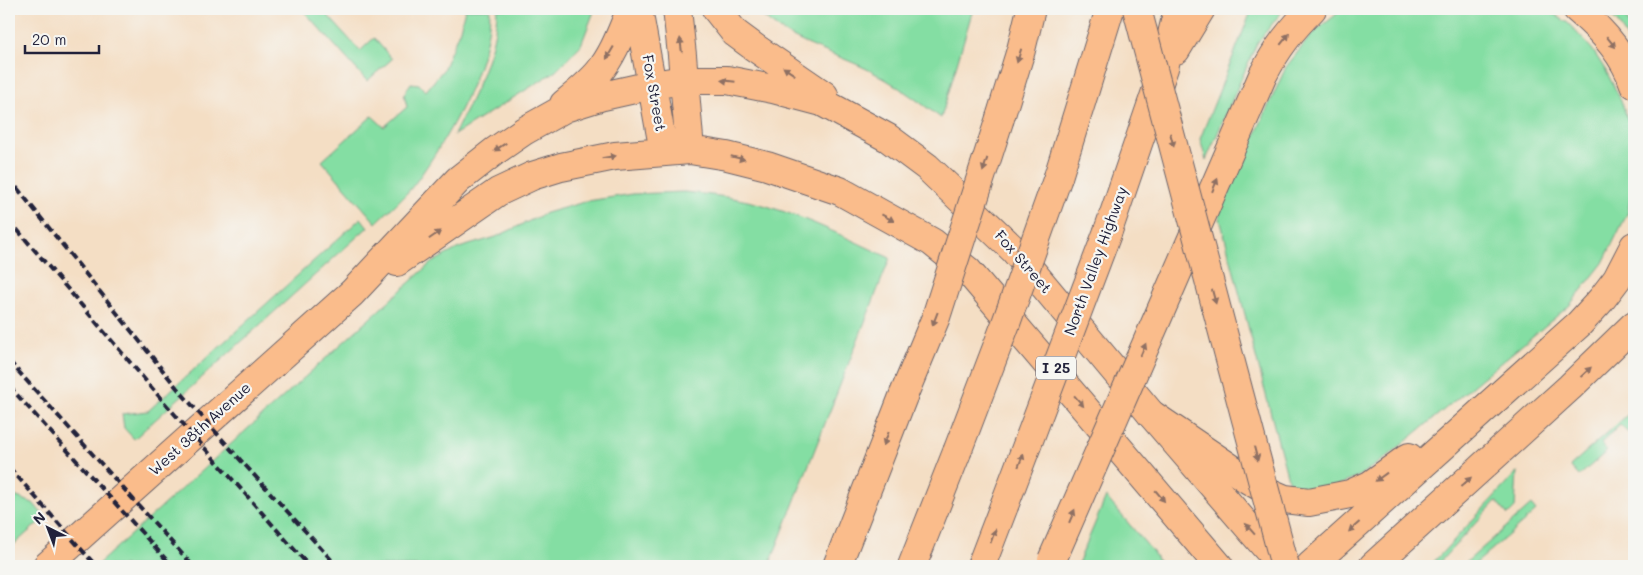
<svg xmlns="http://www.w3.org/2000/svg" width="1643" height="575" font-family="Mali,sans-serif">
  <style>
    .green { fill: #84dea3; stroke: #53806f }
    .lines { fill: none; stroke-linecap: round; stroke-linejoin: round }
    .major-casing { stroke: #6c646b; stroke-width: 30 }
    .highway-casing { stroke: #6c646b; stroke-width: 30 }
    .major { stroke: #fabc8b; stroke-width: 28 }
    .highway { stroke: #fabc8b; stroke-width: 28 }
    .rail { stroke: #22223b; stroke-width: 4; stroke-dasharray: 8 4; stroke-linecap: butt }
    .highway-bridge-casing { stroke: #6c646b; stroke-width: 30; stroke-linecap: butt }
    .highway-bridge { stroke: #fabc8b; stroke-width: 28 }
    .oneway { fill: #8e6f63 }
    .labels { text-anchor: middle; stroke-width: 4.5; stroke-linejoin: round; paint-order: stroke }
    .shield { fill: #f6f6f2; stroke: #626272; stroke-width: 1 }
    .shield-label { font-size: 14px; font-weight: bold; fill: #22223b }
    .street-label { font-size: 15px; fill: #22223b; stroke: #f6f6f2 }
  </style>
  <rect width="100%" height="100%" fill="#f6f6f2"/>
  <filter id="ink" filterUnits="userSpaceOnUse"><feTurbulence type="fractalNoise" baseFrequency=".02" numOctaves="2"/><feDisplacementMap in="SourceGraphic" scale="10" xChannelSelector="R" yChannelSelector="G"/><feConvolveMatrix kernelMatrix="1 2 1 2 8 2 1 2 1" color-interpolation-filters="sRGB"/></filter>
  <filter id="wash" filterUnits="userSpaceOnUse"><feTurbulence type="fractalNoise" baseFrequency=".0096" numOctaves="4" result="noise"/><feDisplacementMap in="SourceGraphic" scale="20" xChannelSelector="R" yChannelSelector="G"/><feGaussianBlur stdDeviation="1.12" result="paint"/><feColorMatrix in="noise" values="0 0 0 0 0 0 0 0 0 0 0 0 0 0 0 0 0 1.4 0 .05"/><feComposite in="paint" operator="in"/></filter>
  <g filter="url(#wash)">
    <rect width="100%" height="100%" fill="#f4dec4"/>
    <path class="green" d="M 302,9 L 322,9 L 360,51 L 374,38 L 392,59 L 367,81 Z
      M 465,9 L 490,9 C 490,66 449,136 416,182 C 405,197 389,210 376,223 L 322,161 L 372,116 L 384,127 L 407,107 L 404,94 L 411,83 L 419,84 L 426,91 L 443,70 L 460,29 Z
      M 497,9 L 593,9 L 593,14 L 581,45 L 556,71 L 454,135 C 473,95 496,54 497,9 Z
      M 755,9 L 973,9 L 941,118 C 914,98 886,77 856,64 C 817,47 787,41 755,9 Z
      M 1252,9 L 1284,9 L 1257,43 L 1206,160 L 1200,139 Z
      M 1343,9 L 1546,9 L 1568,23 L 1592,49 L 1606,71 L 1621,100 L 1631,129 L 1634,171 L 1628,212 L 1603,263 L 1569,306 L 1387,457 L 1354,479 L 1333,487 L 1312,489 L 1290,487 L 1219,215 L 1286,67 L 1312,34 Z
      M 1603,9 L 1622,9 L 1634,37 L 1634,49 L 1617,22 Z
      M 684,192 C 713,195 742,198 770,207 C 812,220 851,240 890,258 L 769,566 L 96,566 L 431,263 L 459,248 L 496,237 L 546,213 L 588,201 L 633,194 Z
      M 361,218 L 368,227 L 134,439 L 124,428 L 122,414 L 148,411 Z
      M 1634,409 L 1634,428 L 1628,433 L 1620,425 L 1601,443 L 1607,451 L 1579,476 L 1570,466 Z
      M 1517,472 L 1515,508 L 1508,515 L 1496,501 L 1436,566 L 1430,566 Z
      M 9,494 L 33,503 L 45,517 L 9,549 Z
      M 1106,497 L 1153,552 L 1161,566 L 1077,566 Z
      M 1531,505 L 1536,511 L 1473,566 L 1462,566 Z"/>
  </g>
  <g filter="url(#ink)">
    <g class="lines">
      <g class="major-casing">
        <path id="major" d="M 638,9 L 664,152
          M 677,9 L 682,55 L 690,150
          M 716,9 L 735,33 L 754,47 L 824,95
          M 564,104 C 576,94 589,84 599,72 C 614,54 622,30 631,9
          M 397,262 L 498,192 L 532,176 L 561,167 L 615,156 L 690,150 L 727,156 L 767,166 L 840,191 L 932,242 L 968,271 L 1219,566
          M 47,566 L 352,293 L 458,180 L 495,151 L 524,131 L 565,108 L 603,96 L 652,85 L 684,80 L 727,80 L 773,89 L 822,102 L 888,138 L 927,167 L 1014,250 L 1151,414 L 1282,566"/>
      </g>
      <g class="highway-casing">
        <path id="highway" d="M 1577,9 C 1601,29 1624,54 1634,84
          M 1176,50 L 1201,9
          M 1000,118 L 1021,50 L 1031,9
          M 1058,177 L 1110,9
          M 1108,231 L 1164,68 L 1178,9
          M 1168,294 L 1263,75 C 1277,48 1291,30 1312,9
          M 1151,414 L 1247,479 L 1271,493 L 1285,499 L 1309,502 L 1350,494 L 1370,485 L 1409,457
          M 837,566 L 904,394
          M 912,566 L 957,452
          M 981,566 L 1004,506
          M 1310,566 L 1579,324 L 1601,300 L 1617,279 L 1634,246
          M 1373,566 L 1570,387 L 1634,325"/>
      </g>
      <use href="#major" class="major"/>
      <use href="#highway" class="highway"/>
      <path class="rail" d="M 9,178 L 177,388 L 235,454 L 337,566
        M 9,220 L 163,401 L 309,566
        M 9,361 L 193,566
        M 9,386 L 172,566
        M 9,467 L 96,566"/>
      <g class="highway-bridge-casing">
        <path id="highway-bridge" d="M 1137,9 L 1285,566
          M 904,394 L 936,317 L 1000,118
          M 957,452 L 1005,326 L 1058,177
          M 1004,506 L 1108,231
          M 1052,560 L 1168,294"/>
      </g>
      <use href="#highway-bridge" class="highway-bridge"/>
    </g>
    <defs><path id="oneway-solid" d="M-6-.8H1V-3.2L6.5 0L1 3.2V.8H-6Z" transform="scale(1.25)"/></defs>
    <g class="oneway">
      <use href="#oneway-solid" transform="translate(1285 39) rotate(-52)"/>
      <use href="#oneway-solid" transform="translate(1611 42) rotate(51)"/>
      <use href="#oneway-solid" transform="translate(681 45) rotate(-97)"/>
      <use href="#oneway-solid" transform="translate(610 53) rotate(120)"/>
      <use href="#oneway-solid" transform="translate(1019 56) rotate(107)"/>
      <use href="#oneway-solid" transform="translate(789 71) rotate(-146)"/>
      <use href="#oneway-solid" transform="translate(728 81) rotate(-174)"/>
      <use href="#oneway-solid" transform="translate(1172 140) rotate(75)"/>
      <use href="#oneway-solid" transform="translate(500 147) rotate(146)"/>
      <use href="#oneway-solid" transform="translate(609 157) rotate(-9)"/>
      <use href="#oneway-solid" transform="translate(738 158) rotate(14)"/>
      <use href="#oneway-solid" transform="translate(985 165) rotate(108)"/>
      <use href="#oneway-solid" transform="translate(1215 185) rotate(-67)"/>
      <use href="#oneway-solid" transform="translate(888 218) rotate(29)"/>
      <use href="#oneway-solid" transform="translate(435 235) rotate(-35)"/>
      <use href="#oneway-solid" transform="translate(1214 297) rotate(75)"/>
      <use href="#oneway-solid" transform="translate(935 319) rotate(111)"/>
      <use href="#oneway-solid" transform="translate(1143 350) rotate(-67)"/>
      <use href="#oneway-solid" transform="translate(1586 372) rotate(-43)"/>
      <use href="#oneway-solid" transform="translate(1079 401) rotate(49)"/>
      <use href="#oneway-solid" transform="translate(886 439) rotate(111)"/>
      <use href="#oneway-solid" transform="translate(1256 454) rotate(75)"/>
      <use href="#oneway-solid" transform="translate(1021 460) rotate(-69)"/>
      <use href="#oneway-solid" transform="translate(1381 477) rotate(144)"/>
      <use href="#oneway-solid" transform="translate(1466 482) rotate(-42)"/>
      <use href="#oneway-solid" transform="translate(1160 496) rotate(50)"/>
      <use href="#oneway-solid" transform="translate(1072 516) rotate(-67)"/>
      <use href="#oneway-solid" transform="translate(1354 527) rotate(138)"/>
      <use href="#oneway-solid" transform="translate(1250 529) rotate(-131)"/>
      <use href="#oneway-solid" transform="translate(993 536) rotate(-70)"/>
    </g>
  </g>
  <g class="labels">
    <rect class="shield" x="1036" y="356.5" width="40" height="23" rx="4"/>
    <g class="shield-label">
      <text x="1056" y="373">I 25</text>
    </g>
    <g class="street-label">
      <text transform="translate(654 93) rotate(80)" y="5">Fox Street</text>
      <text transform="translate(1096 261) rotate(-70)" y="5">North Valley Highway</text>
      <text transform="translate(1023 262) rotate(49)" y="5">Fox Street</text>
      <text transform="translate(200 429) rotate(-42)" y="5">West 38th Avenue</text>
    </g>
  </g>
  <rect width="1643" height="575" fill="none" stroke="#f6f6f2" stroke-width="30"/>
  <g transform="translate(48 528) rotate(318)" stroke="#f6f6f2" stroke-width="4" paint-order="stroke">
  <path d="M0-4L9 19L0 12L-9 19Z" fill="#22223b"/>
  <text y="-8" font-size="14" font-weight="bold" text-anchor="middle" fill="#22223b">N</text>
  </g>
  <path d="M25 45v8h74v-8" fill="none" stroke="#22223b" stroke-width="2.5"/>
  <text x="32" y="45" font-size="15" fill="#22223b" stroke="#f6f6f2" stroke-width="4" paint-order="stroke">20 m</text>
</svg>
